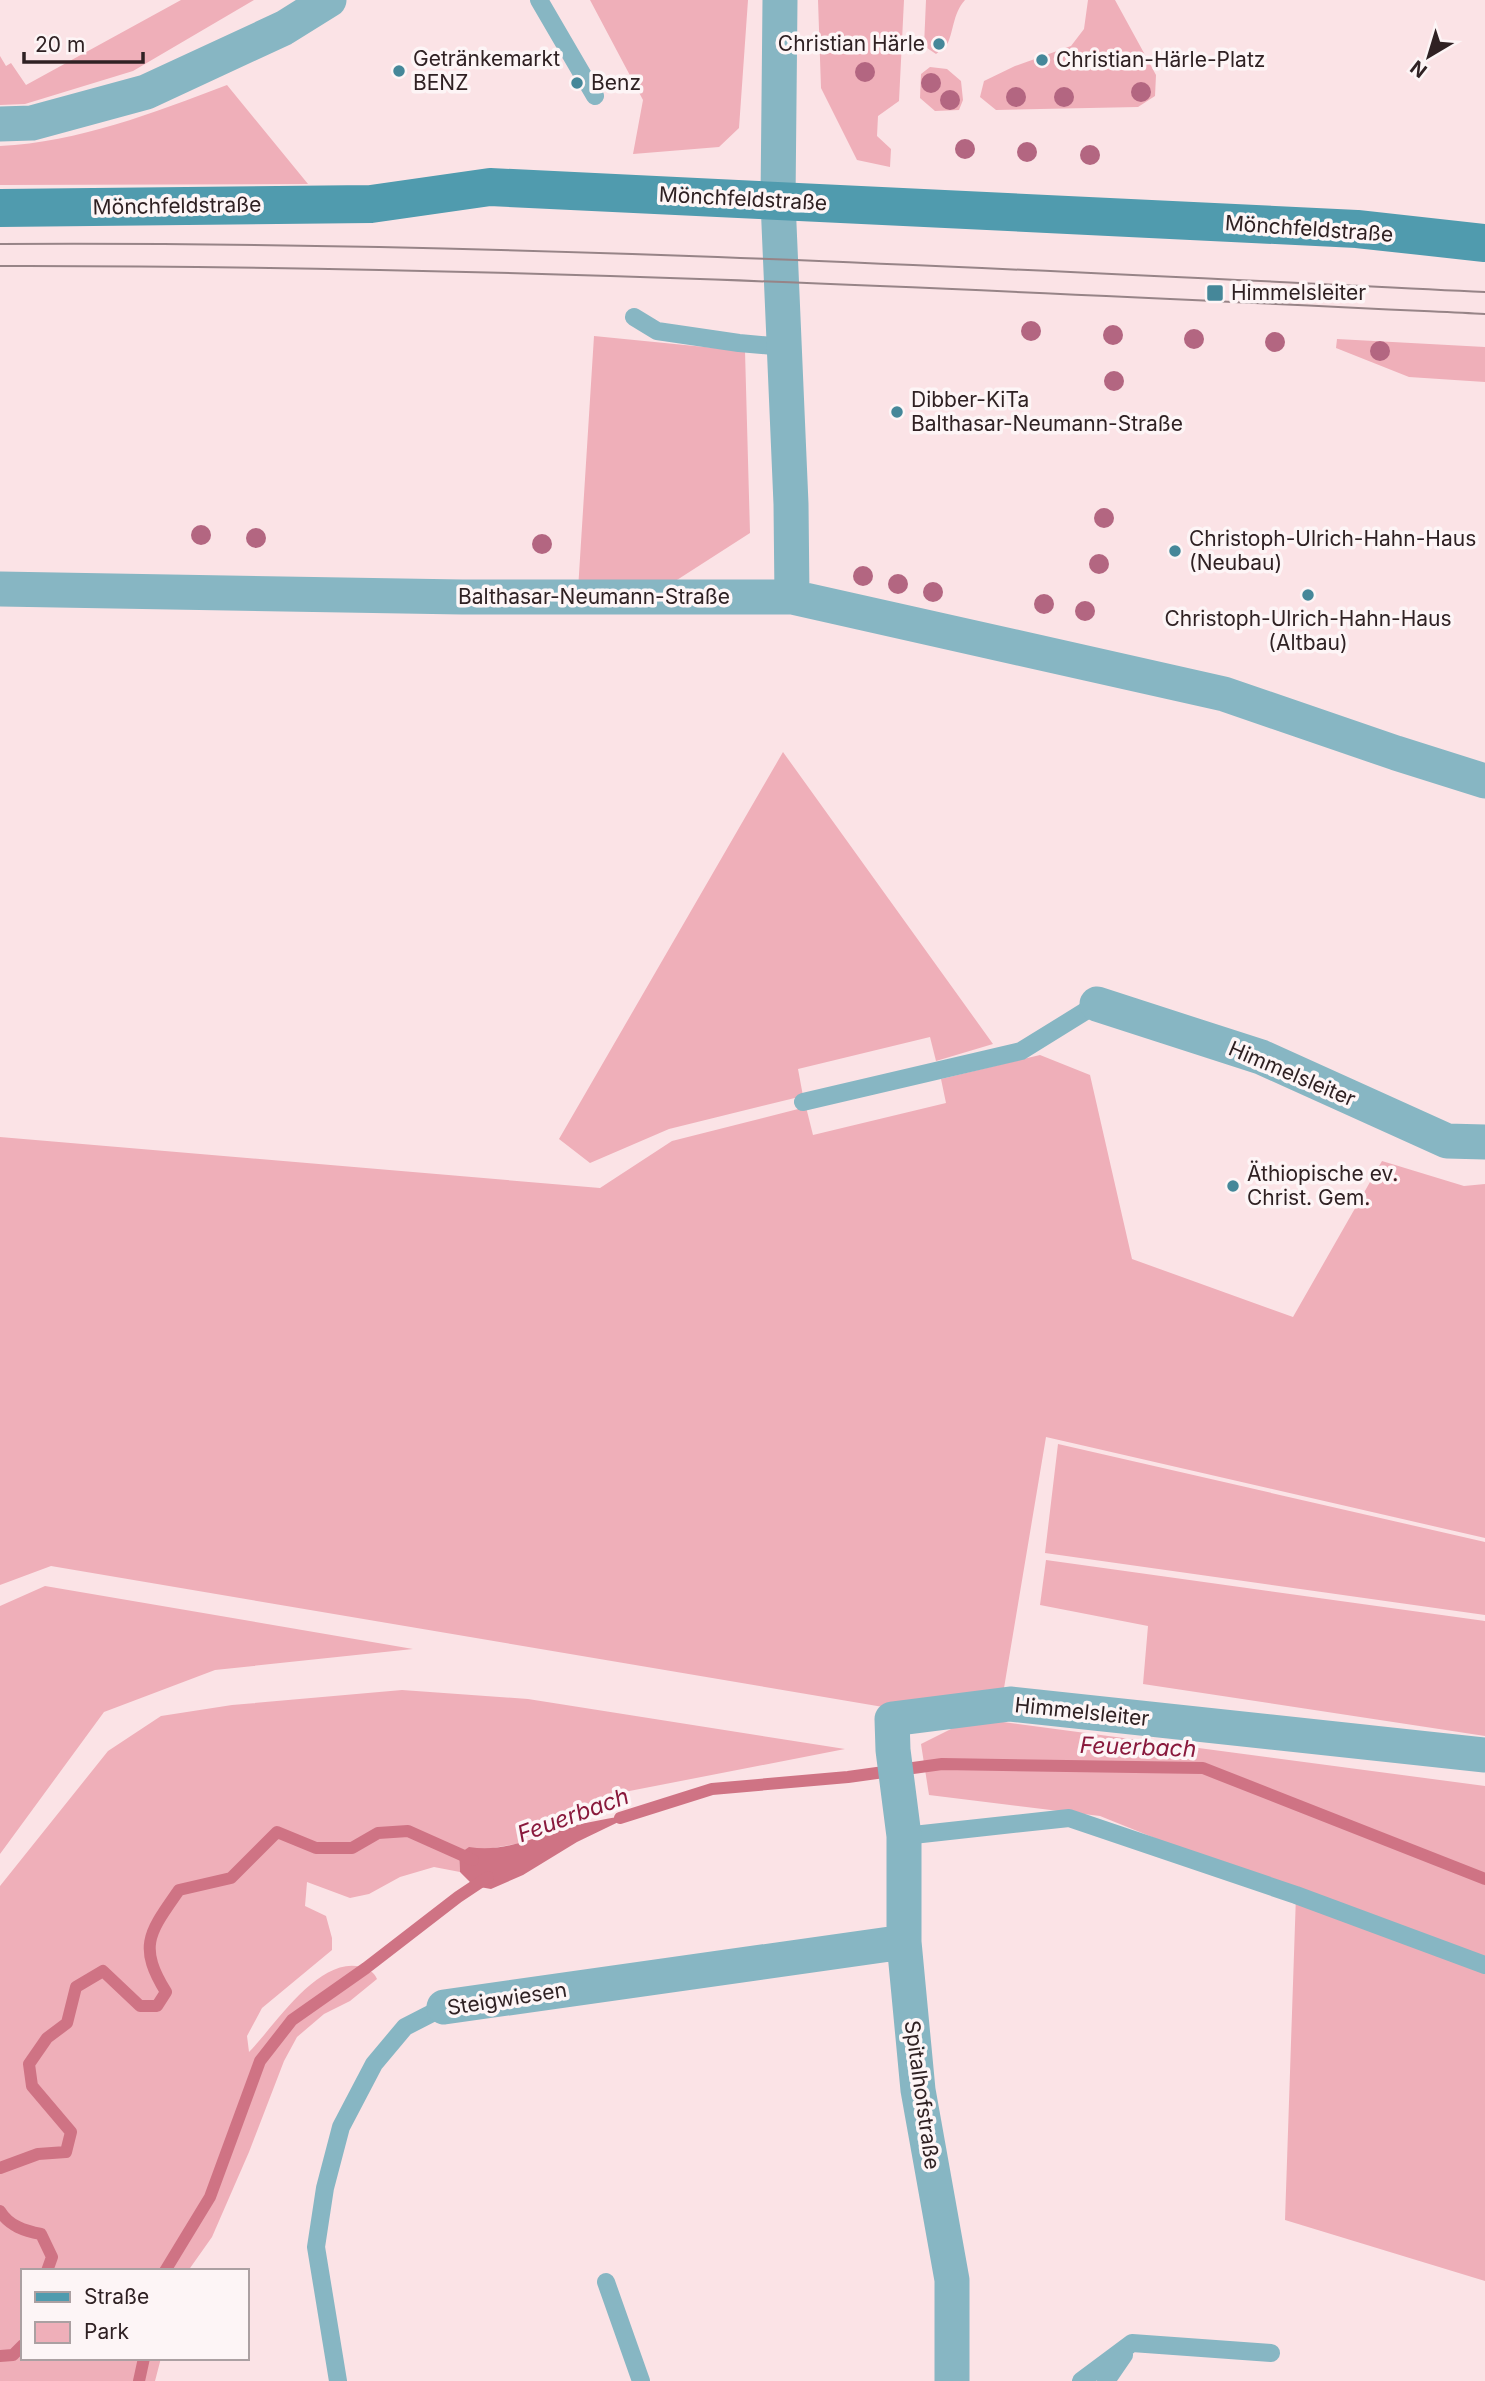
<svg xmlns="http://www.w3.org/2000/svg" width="1485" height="2381" font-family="Inter,sans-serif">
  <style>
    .green { fill: #efafb9 }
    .water { fill: #cf7384 }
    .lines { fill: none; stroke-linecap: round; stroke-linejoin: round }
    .stream { stroke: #cf7384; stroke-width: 12 }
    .service { stroke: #87b6c3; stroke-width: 18 }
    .minor { stroke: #87b6c3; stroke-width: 35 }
    .secondary { stroke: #509bae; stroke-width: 38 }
    .tram { stroke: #978487; stroke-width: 2 }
    .tree { fill: #b36681 }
    .poi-dot { fill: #458799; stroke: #fdf5f6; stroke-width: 2.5 }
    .labels { text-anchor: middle; stroke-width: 7; stroke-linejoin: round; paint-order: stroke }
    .poi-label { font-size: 21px; fill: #2f2123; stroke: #fdf5f6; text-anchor: start }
    .street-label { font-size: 21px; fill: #2f2123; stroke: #fdf5f6 }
    .water-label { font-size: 23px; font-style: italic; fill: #89193c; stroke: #fdf5f6 }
  </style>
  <rect width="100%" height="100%" fill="#fbe3e6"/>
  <path class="green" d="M 181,0 L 254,0 L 133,71 L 25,104 L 0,105 L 0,56 L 6,66 L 11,63 L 26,85 Z
    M 590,0 L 748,0 L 739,128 L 719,147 L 633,154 L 643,100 Z
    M 818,0 L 904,0 L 899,101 L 878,116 L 877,136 L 891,149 L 890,167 L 857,160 L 821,88 Z
    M 926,0 L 965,0 C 952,14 954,34 946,46 C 943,49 939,51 936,54 L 924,46 Z
    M 1088,0 L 1115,0 L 1156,75 L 1155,96 L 1138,107 L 996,110 L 980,97 L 984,81 L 1015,66 L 1071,46 L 1084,29 Z
    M 930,67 L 947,69 L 961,81 L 963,100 L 959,110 L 935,111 L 920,98 L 921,74 Z
    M 227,85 L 308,184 L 0,185 L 0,146 C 79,142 153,113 227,85 Z
    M 594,336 L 745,351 L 750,533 L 666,587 L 578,590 Z
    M 1337,339 L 1485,347 L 1485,382 L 1409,377 L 1336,348 Z
    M 783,752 L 993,1044 L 936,1061 L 930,1037 L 798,1069 L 803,1096 L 669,1129 L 590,1163 L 559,1139 Z
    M 1040,1055 L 1090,1075 L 1132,1259 L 1293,1317 L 1382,1161 L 1464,1186 L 1485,1184 L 1485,1538 L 1046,1437 L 1003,1694 L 889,1708 L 51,1566 L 0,1585 L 0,1137 L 600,1188 L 672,1141 L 806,1107 L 813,1135 L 946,1103 L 941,1079 Z
    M 1058,1444 L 1485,1542 L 1485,1615 L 1045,1553 Z
    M 1046,1560 L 1485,1621 L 1485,1736 L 1143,1684 L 1148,1626 L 1040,1605 Z
    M 45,1586 L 413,1649 L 215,1670 L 104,1712 L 0,1854 L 0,1606 Z
    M 402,1690 L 528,1699 L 845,1749 L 614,1794 L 543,1822 L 521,1843 L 459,1854 L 460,1872 L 434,1867 L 400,1877 L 369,1894 L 350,1898 L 307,1882 L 305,1906 L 326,1916 L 332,1938 L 332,1950 L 262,2008 L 247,2036 L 249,2052 C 274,2027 318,1956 361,1967 C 369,1969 374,1972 377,1979 L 350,2001 L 324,2014 L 297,2037 L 284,2061 L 249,2152 L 212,2237 L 188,2271 L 23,2271 L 23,2358 L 161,2358 L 155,2381 L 0,2381 L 0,1886 L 108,1751 L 161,1716 L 232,1705 Z
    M 973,1718 L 1485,1786 L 1485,2281 L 1285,2220 L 1296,1895 L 1100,1816 L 929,1795 L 921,1744 Z"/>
  <path class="water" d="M 635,1814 L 577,1842 L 523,1875 L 491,1889 L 474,1886 L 460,1872 L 459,1854 L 469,1847 C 502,1853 533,1838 565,1828 C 587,1822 612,1818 635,1814 Z"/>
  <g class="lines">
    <path class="stream" d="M 620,1818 L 712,1789 L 848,1777 L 942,1764 L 1203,1768 L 1485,1879
      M 0,2168 L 38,2154 L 66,2152 L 71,2132 L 32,2086 L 29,2064 L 47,2038 L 67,2023 L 76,1987 L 103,1971 L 140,2006 L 157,2006 L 166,1992 C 137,1945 150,1932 179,1890 L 231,1878 L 277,1832 L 316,1848 L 352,1848 L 378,1833 L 408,1831 L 473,1860
      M 0,2211 C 9,2226 25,2231 41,2234 L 52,2257 L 47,2271
      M 165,2271 L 210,2197 L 260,2061 L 292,2020 L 366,1968 L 458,1897 L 488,1877
      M 0,2356 L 13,2355 L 23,2345
      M 139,2381 L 144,2358"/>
    <path class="service" d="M 539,0 L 595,96
      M 634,317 L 657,331 L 739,343 L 784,347
      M 803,1102 L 1021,1051 L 1097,1004
      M 904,1836 L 1069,1818 L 1296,1895 L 1485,1965
      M 606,2282 L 641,2381
      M 338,2381 L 316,2247 L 325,2188 L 341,2127 L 374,2064 L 405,2027 L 444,2007
      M 1081,2381 L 1132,2343 L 1271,2353
      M 1106,2381 L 1124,2355"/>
    <path class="minor" d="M 0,124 L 32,123 L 146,92 L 284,28 L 329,0
      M 0,589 L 462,597 L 792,597 L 791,504 L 778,201 L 780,0
      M 792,597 L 1224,694 L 1396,753 L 1485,781
      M 1097,1004 L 1261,1057 L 1447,1141 L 1485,1142
      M 444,2007 L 904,1942
      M 952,2381 L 952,2280 L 918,2090 L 904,1942 L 904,1836 L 893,1750 L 892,1719 L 1010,1704 L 1485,1755"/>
    <path class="secondary" d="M 0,208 L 371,204 L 490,187 L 1357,229 L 1485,243"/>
    <path class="tram" d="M 0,244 C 495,241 990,268 1485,292
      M 0,266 C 495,265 990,290 1485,314"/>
  </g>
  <g class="tree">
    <circle cx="865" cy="72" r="10"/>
    <circle cx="931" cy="83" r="10"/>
    <circle cx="1141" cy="92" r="10"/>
    <circle cx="1016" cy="97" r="10"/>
    <circle cx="1064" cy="97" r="10"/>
    <circle cx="950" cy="100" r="10"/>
    <circle cx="965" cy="149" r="10"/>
    <circle cx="1027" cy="152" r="10"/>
    <circle cx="1090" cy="155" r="10"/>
    <circle cx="1031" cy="331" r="10"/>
    <circle cx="1113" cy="335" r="10"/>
    <circle cx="1194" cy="339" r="10"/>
    <circle cx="1275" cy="342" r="10"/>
    <circle cx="1380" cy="351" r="10"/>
    <circle cx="1114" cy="381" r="10"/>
    <circle cx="1104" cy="518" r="10"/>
    <circle cx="201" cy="535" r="10"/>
    <circle cx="256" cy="538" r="10"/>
    <circle cx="542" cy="544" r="10"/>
    <circle cx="1099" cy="564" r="10"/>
    <circle cx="863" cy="576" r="10"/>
    <circle cx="898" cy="584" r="10"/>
    <circle cx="933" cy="592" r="10"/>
    <circle cx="1044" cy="604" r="10"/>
    <circle cx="1085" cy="611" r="10"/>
  </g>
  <g class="poi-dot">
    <circle cx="939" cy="44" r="7"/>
    <circle cx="1042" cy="60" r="7"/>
    <circle cx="399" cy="71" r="7"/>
    <circle cx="577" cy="83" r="7"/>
    <rect x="1206" y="284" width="18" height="18" rx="3.5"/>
    <circle cx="897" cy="412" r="7"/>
    <circle cx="1175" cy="551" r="7"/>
    <circle cx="1308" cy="595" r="7"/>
    <circle cx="1233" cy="1186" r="7"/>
  </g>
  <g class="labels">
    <g class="poi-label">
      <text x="925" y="51" text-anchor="end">Christian Härle</text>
      <text x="413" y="66">Getränkemarkt<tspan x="413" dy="24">BENZ</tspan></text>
      <text x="1056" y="67">Christian-Härle-Platz</text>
      <text x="591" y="90">Benz</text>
      <text x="1231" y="300">Himmelsleiter</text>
      <text x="911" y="407">Dibber-KiTa<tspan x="911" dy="24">Balthasar-Neumann-Straße</tspan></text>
      <text x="1189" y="546">Christoph-Ulrich-Hahn-Haus<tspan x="1189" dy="24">(Neubau)</tspan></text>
      <text x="1308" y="626" text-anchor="middle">Christoph-Ulrich-Hahn-Haus<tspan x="1308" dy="24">(Altbau)</tspan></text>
      <text x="1247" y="1181">Äthiopische ev.<tspan x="1247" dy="24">Christ. Gem.</tspan></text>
    </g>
    <g class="street-label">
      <text transform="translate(743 199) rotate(3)" y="7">Mönchfeldstraße</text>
      <text transform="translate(177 206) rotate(-1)" y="7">Mönchfeldstraße</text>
      <text transform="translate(1309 229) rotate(4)" y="7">Mönchfeldstraße</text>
      <text x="594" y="604">Balthasar-Neumann-Straße</text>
      <text transform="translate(1292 1074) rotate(23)" y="7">Himmelsleiter</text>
      <text transform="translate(1082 1712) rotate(6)" y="7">Himmelsleiter</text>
      <text transform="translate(507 1999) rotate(-9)" y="7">Steigwiesen</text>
      <text transform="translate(922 2095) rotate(82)" y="7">Spitalhofstraße</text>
    </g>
    <g class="water-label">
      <text transform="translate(1138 1747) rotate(2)" y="8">Feuerbach</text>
      <text transform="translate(573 1815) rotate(-20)" y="8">Feuerbach</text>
    </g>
  </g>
  <rect x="21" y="2269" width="228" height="91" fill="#fdf5f6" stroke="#aba0a2" stroke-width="2"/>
  <rect x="35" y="2292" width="35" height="10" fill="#509bae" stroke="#aba0a2" stroke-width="2"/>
  <text x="84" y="2304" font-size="21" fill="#2f2123">Straße</text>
  <rect x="35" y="2322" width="35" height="21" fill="#efafb9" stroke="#aba0a2" stroke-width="2"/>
  <text x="84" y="2339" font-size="21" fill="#2f2123">Park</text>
  <g transform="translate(1429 56) rotate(218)" stroke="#fdf5f6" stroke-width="5" paint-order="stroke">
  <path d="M0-5L12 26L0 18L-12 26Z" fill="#2f2123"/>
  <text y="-10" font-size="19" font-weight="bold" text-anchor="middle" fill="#2f2123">N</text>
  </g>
  <path d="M24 52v10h119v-10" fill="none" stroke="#2f2123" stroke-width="3.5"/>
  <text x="35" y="52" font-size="21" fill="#2f2123" stroke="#fdf5f6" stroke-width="5" paint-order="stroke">20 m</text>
</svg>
